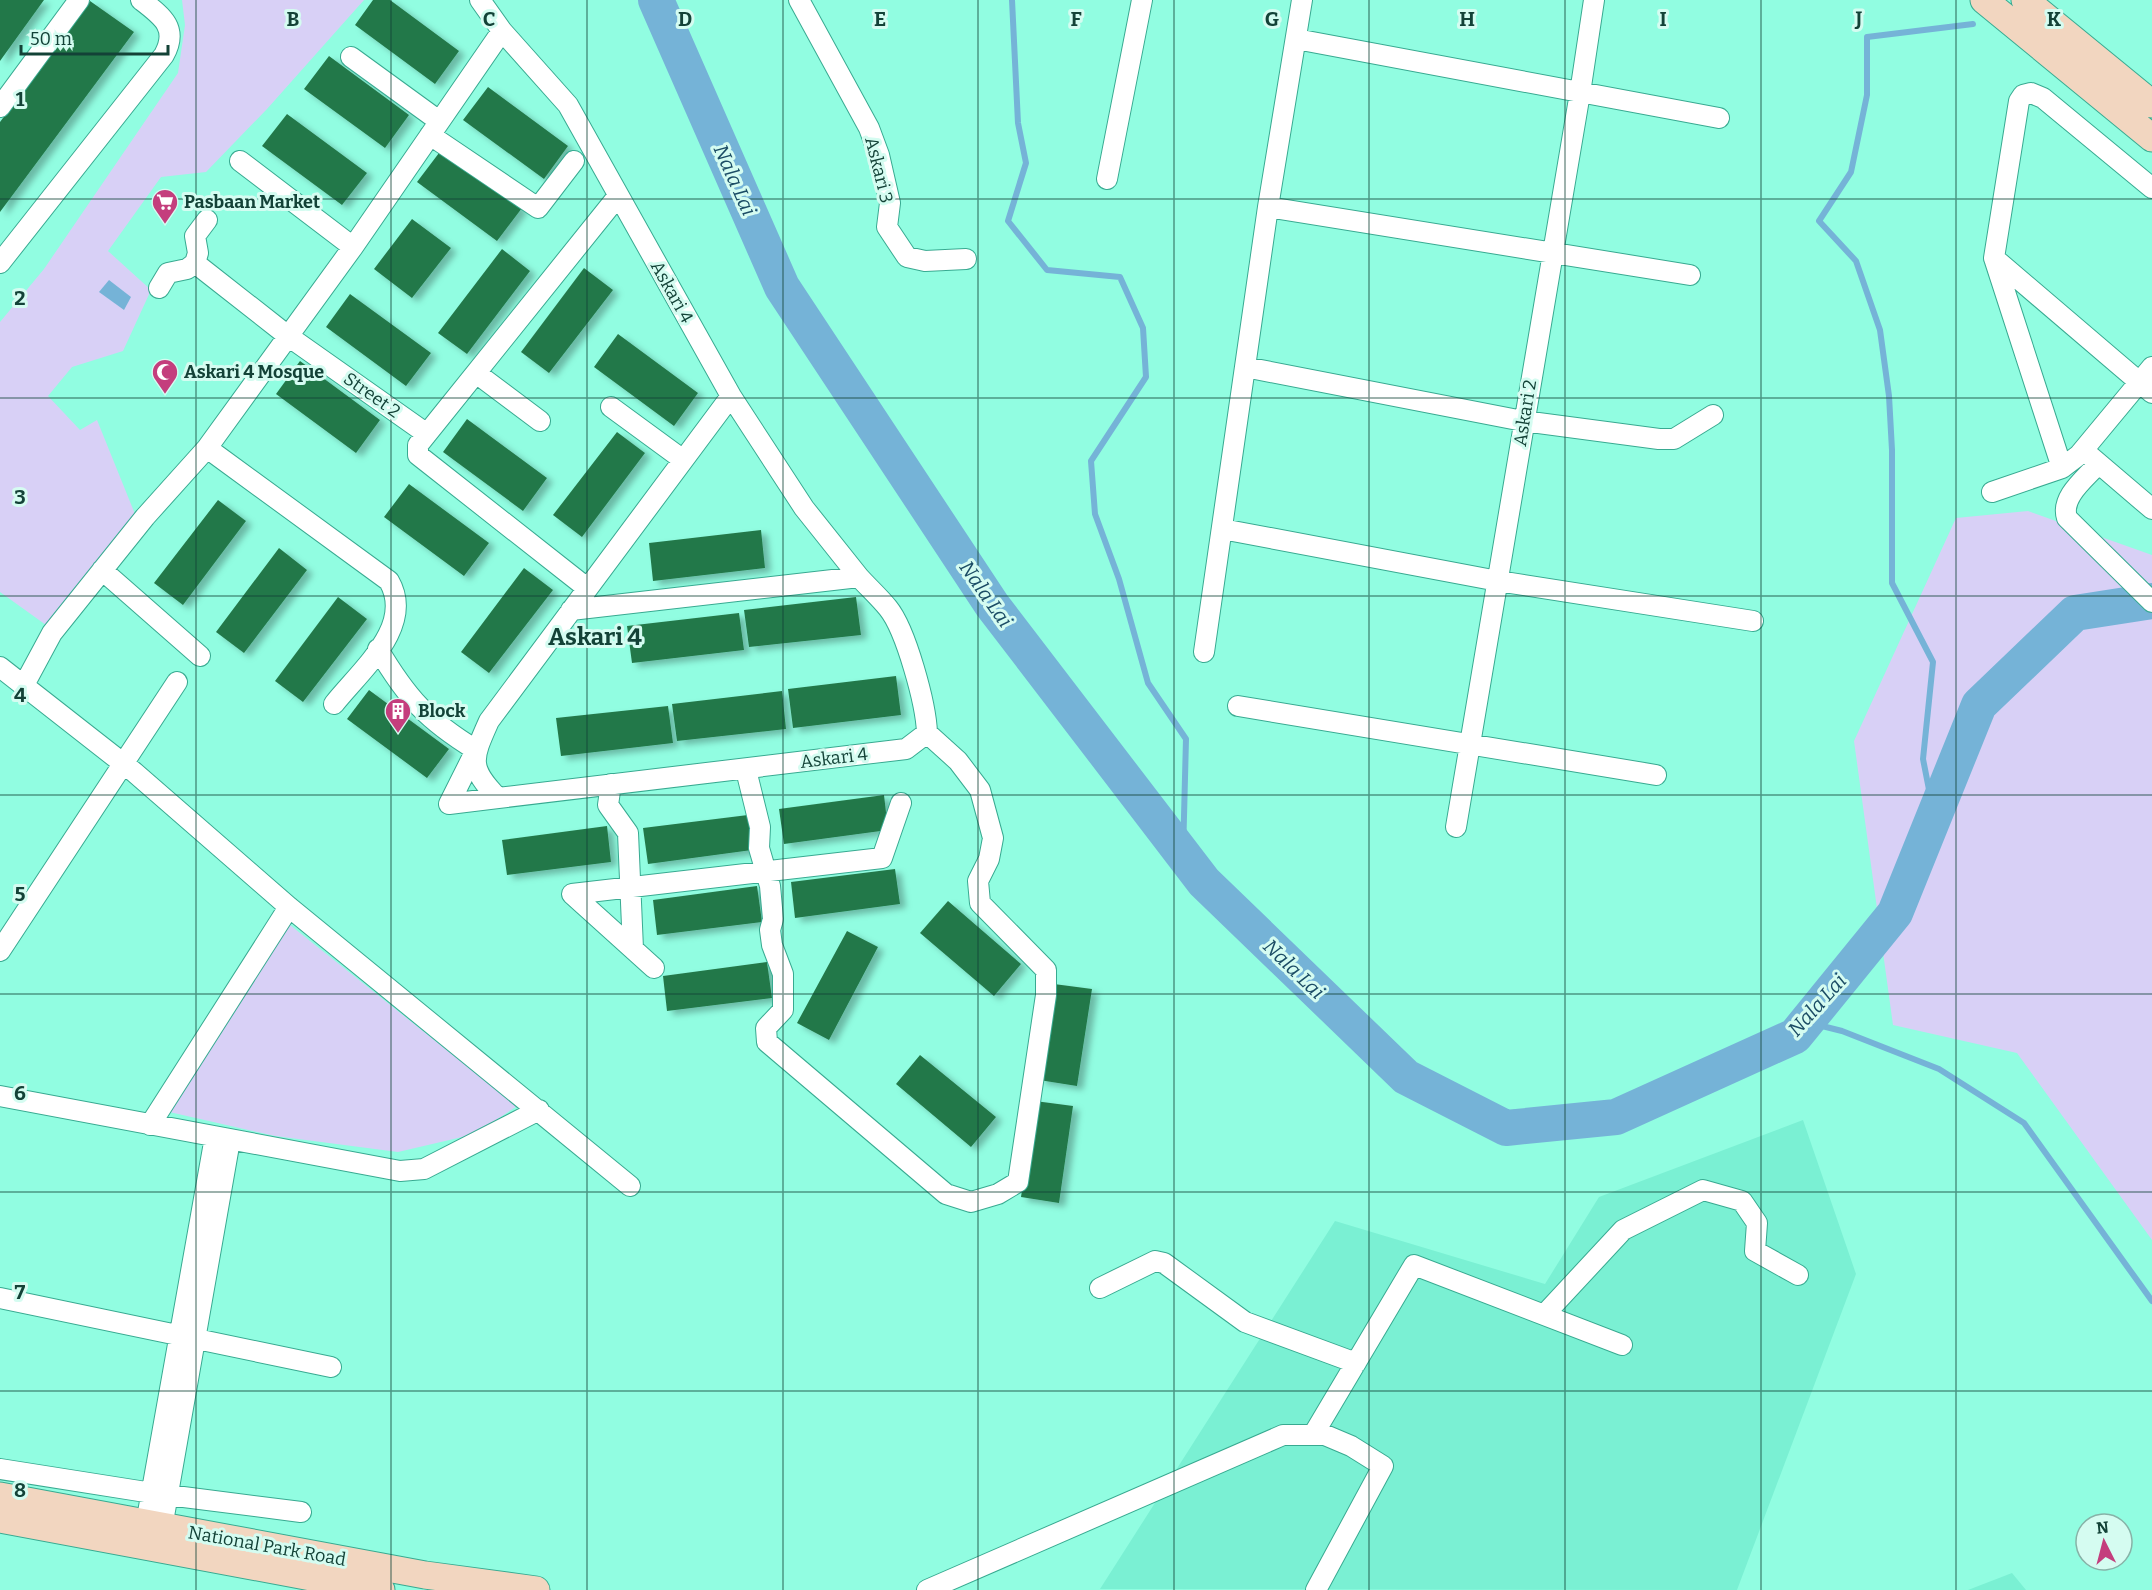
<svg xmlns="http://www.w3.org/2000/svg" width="2152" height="1590" font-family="Bitter,serif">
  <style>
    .built { fill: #7af0d3 }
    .green { fill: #d8d0f6 }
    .water { fill: #75b3d7 }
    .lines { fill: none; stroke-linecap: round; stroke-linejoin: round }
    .stream { stroke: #75b3d7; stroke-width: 6 }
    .river { stroke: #75b3d7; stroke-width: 36 }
    .building { fill: #24784a; filter: url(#shadow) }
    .street-casing { stroke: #38aa91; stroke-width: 22 }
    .secondary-casing { stroke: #38aa91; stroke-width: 29 }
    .street { stroke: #fff; stroke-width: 20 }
    .secondary { stroke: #f2d6c0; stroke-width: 27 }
    .grid { fill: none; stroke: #134237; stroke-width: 1.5; stroke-opacity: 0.55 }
    .labels { text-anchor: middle; stroke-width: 6; stroke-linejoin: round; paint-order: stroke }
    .street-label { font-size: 18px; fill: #134237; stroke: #d5fcf1 }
    .poi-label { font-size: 18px; font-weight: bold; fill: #134237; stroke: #d5fcf1; text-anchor: start }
    .water-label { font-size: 20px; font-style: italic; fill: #1b4c65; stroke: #d5fcf1 }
    .district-label { font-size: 24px; font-weight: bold; fill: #134237; stroke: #d5fcf1 }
    .grid-label { font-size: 20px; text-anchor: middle; font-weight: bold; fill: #134237; stroke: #d5fcf1; stroke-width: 6; stroke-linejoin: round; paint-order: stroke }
  </style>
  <defs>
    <filter id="shadow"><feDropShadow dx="6" dy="4" stdDeviation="3" flood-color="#0004"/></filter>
  </defs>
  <rect width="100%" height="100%" fill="#91fde1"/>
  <path class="built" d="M 1803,1120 L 1856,1274 L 1737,1590 L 1100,1589 L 1335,1221 L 1545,1284 L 1599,1197 Z
    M 2012,1573 L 2026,1590 L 1968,1590 Z"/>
  <path class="green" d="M 182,0 L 364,0 L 267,109 L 206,172 L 161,177 L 108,251 L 151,290 L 123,351 L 72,367 L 48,396 L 80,430 L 97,420 L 137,519 L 46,625 L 0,592 L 0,322 L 44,269 L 178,73 L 185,25 Z
    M 2028,511 L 2152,555 L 2152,1240 L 2017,1053 L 1893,1025 L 1854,741 L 1956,518 Z
    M 290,925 L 517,1106 L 475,1134 L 398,1152 L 275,1136 L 165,1111 Z"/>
  <path class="water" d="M 109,280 L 131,297 L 124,310 L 99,292 Z"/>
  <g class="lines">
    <path class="stream" d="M 1012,0 L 1018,123 L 1026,163 L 1008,221 L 1047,270 L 1120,277 L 1143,328 L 1146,377 L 1091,461 L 1095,514 L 1119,579 L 1148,683 L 1186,739 L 1183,855
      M 1934,815 L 1923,759 L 1933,662 L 1892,583 L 1892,450 L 1889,396 L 1880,330 L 1856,261 L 1819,221 L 1851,172 L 1867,95 L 1867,37 L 1973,24
      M 1806,1022 L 1842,1031 L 1939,1069 L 2024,1123 L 2152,1301"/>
    <path class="river" d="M 656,0 L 782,287 L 992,605 L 1204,882 L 1406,1077 L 1506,1128 L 1616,1117 L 1795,1036 L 1895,913 L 1979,705 L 2075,613 L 2152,601"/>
  </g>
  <path class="building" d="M 0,0 L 44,0 L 0,61 Z
    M 373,0 L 390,0 L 459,51 L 435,84 L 355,25 Z
    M 90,1 L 134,32 L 0,212 L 0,122 Z
    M 329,56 L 409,115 L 385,148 L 304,89 Z
    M 488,87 L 568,146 L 544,179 L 463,120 Z
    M 287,114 L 367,173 L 342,205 L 262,146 Z
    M 442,149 L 522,208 L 497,241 L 417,182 Z
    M 412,219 L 451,248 L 412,298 L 374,269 Z
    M 502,249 L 530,271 L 467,354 L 438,333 Z
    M 584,268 L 613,290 L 549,373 L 521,352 Z
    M 350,294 L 431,353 L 406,386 L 326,327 Z
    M 618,334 L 698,393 L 674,426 L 594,367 Z
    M 300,361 L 380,420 L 356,453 L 276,394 Z
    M 467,419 L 547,478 L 523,511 L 443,452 Z
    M 617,432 L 645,453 L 582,537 L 553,515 Z
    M 409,484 L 489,543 L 464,576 L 384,517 Z
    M 218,500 L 246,521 L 183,605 L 154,583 Z
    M 761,530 L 765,568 L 653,581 L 649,543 Z
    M 279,548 L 307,570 L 244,653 L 216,632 Z
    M 524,568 L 553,590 L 489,673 L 461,652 Z
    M 338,597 L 367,619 L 303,702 L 275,681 Z
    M 856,597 L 861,635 L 749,647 L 744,610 Z
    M 739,613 L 744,650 L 632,663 L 627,626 Z
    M 896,676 L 901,715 L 793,728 L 788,689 Z
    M 369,690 L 449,749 L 427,778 L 347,719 Z
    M 782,691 L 786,729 L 677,741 L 672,704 Z
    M 668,706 L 673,743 L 561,756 L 556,718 Z
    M 884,795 L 888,830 L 784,844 L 779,809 Z
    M 748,815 L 752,850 L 648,864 L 643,828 Z
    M 607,826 L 611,862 L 507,875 L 502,840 Z
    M 895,869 L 900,904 L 795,918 L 791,882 Z
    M 757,886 L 762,922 L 657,935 L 653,900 Z
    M 948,901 L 1021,964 L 994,996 L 920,933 Z
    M 847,931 L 878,947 L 829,1040 L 797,1023 Z
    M 767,962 L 772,998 L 667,1011 L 663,976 Z
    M 1054,984 L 1092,989 L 1077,1086 L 1039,1080 Z
    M 920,1055 L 996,1117 L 971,1147 L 896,1084 Z
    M 1035,1101 L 1073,1106 L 1059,1203 L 1021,1197 Z"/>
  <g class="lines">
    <g class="street-casing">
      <path id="street" d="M 480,0 L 502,31 L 568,105 L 731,396 L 489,721 C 472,759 468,767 498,798 L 906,749 L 927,733 C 926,704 906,630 888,608 C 879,597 868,587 859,577 L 571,610
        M 799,0 L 869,128 L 879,155 L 890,203 L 887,227 L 907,257 L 925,261 L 966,259
        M 1296,39 L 1719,118
        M 351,57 L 439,121
        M 0,107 L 79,0
        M 430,135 L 538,208 L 574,161
        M 240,161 L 353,247
        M 1107,179 L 1142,0
        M 2152,188 L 2043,98 L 2031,93 L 2023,95 L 2019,101 L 1994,258 L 2152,393
        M 1268,207 L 1690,275
        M 207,220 L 195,236 L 198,253 L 195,263 L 288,336 L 427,434
        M 1994,258 L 2062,468
        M 0,263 L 164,55 C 179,28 162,16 141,0
        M 159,288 L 168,273 L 187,269 L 195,263
        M 1245,367 L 1523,421 L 1659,439 L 1674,439 L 1713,415
        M 476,373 L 540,421
        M 731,396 L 804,508 L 859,577
        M 611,407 L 682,459
        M 207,448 L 389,581 C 415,626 361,670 334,704
        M 2090,456 L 2152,509
        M 2098,464 C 2086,478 2060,497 2067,518 L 2152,602
        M 1992,492 L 2062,468 L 2079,455 L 2152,367
        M 1222,529 L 1498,581 L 1753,621
        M 102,570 L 200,656
        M 587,588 L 418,455 L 418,445 L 618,196
        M 378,649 C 407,698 427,720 476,750 L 449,804 L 498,798
        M 1204,652 L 1268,207 L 1302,0
        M 0,667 L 134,772 L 289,907 L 630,1186
        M 24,685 L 52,633 L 145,517 L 207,448 L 353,247 L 502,31
        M 1238,706 L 1656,775
        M 746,770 L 760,827 L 759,848 L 770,886 L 773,919 L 770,930 L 772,945 L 783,974 L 783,1010 L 766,1028 L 767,1042 L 946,1194 L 971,1202 L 998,1194 L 1018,1182 L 1046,995 L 1046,970 L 980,903 L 978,881 L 989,859 L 993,838 L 980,790 L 958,761 L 927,733
        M 611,784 L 608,805 L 628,833 L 633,949
        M 1456,827 L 1580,93 L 1594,0
        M 0,951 L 177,682
        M 654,968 L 572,894 L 882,858 L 901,803
        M 0,1096 L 400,1171 L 424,1169 L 539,1110
        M 150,1125 L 289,907
        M 1100,1288 L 1155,1261 L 1164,1263 L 1245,1322 L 1356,1363
        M 0,1298 L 331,1367
        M 1544,1315 L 1623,1230 L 1703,1190 L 1742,1201 L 1757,1223 L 1755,1251 L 1798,1275
        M 1313,1435 L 1414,1265 L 1622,1345
        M 0,1469 L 152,1493 L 301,1512
        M 144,1535 L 215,1137
        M 160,1539 L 230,1140
        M 927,1590 L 1283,1435 L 1325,1435 L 1351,1446 L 1383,1466 L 1316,1590"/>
    </g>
    <g class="secondary-casing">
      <path id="secondary" d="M 1984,0 L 2152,138
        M 2025,0 L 2152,104
        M 0,1496 L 425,1575 L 536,1590
        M 0,1519 L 381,1590"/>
    </g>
    <use href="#street" class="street"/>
    <use href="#secondary" class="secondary"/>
  </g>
  <path class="grid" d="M 196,0 L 196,1590M 391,0 L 391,1590M 587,0 L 587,1590M 783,0 L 783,1590M 978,0 L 978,1590M 1174,0 L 1174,1590M 1369,0 L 1369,1590M 1565,0 L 1565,1590M 1761,0 L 1761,1590M 1956,0 L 1956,1590M 0,199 L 2152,199M 0,398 L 2152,398M 0,596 L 2152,596M 0,795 L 2152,795M 0,994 L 2152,994M 0,1192 L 2152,1192M 0,1391 L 2152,1391"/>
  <defs>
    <g id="supermarket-pin" transform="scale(1.35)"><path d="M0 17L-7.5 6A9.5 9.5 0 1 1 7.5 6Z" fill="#c43e7d" stroke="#d5fcf1"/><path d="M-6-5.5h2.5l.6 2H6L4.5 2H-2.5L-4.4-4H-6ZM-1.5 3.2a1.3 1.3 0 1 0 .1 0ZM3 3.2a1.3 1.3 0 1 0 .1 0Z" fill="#fff"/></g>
    <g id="mosque-pin" transform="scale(1.35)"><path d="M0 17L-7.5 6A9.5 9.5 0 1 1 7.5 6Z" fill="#c43e7d" stroke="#d5fcf1"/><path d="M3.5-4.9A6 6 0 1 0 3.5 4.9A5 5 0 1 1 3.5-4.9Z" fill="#fff"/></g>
    <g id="building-pin" transform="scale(1.35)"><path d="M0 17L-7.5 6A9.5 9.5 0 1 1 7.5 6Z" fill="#c43e7d" stroke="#d5fcf1"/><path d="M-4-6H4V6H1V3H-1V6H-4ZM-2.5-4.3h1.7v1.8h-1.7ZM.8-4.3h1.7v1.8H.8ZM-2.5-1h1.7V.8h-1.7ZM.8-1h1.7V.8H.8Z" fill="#fff"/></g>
  </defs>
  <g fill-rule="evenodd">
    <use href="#supermarket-pin" x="165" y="202"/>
    <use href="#mosque-pin" x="165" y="372"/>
    <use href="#building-pin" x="398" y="711"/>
  </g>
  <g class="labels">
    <g class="street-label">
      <text transform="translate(879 170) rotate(76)" y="6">Askari 3</text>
      <text transform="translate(672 292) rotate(61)" y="6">Askari 4</text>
      <text transform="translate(372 395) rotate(35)" y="6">Street 2</text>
      <text transform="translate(1525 413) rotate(-81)" y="6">Askari 2</text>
      <text transform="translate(834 758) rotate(-7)" y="6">Askari 4</text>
      <text transform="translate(267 1546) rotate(10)" y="6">National Park Road</text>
    </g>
    <g class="poi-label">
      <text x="184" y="208">Pasbaan Market</text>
      <text x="184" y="378">Askari 4 Mosque</text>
      <text x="418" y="717">Block</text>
    </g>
    <g class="water-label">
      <text transform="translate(735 180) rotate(66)" y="7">Nala Lai</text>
      <text transform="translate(986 594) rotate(55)" y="7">Nala Lai</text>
      <text transform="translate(1294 969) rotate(44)" y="7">Nala Lai</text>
      <text transform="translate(1817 1005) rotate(-48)" y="7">Nala Lai</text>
    </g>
    <g class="district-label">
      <text x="595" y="645">Askari 4</text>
    </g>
  </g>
  <g class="grid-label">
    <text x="293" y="26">B</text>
    <text x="489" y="26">C</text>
    <text x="685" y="26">D</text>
    <text x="880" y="26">E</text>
    <text x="1076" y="26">F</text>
    <text x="1272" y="26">G</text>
    <text x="1467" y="26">H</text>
    <text x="1663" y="26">I</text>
    <text x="1859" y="26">J</text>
    <text x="2054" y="26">K</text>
    <text x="20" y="106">1</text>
    <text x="20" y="305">2</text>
    <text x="20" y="504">3</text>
    <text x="20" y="702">4</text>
    <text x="20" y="901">5</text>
    <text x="20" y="1100">6</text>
    <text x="20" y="1299">7</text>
    <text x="20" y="1497">8</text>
  </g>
  <g transform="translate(2104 1542) rotate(354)"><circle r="28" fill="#d5fcf1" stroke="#87b2a7" stroke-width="1.5"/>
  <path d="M0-4.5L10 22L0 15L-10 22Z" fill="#c43e7d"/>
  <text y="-9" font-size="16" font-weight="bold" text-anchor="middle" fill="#134237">N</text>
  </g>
  <path d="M21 45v9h147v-9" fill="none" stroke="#134237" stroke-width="3"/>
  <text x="30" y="45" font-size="18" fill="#134237" stroke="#d5fcf1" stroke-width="4.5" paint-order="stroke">50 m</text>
</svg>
